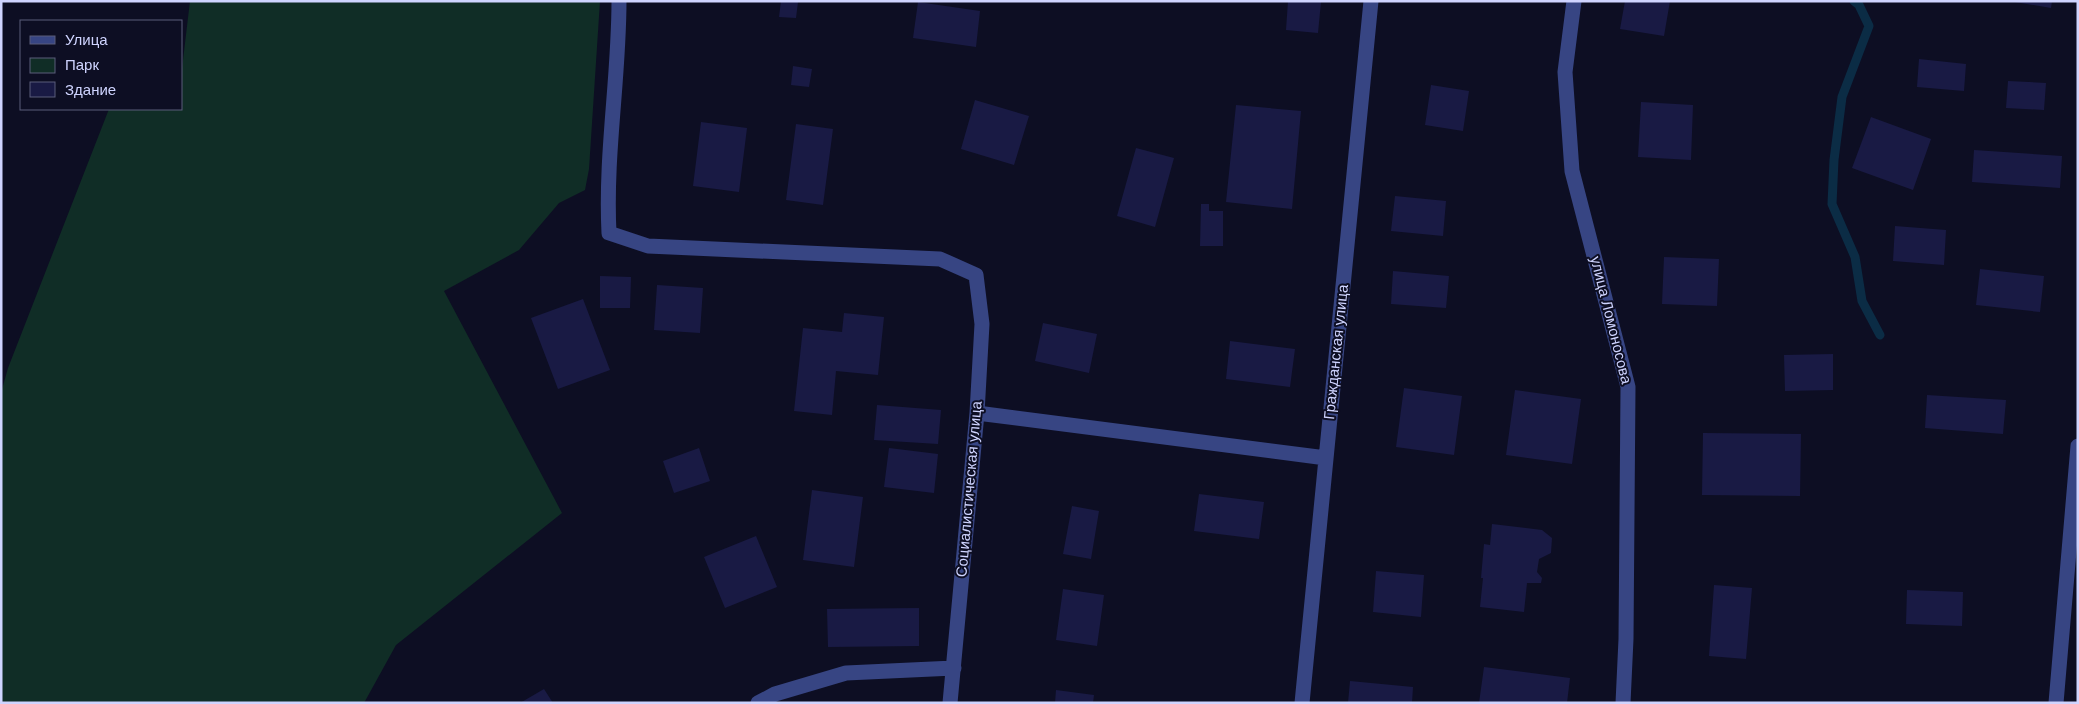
<svg xmlns="http://www.w3.org/2000/svg" width="2079" height="704" font-family="Helvetica,sans-serif">
  <style>
    .green { fill: #102d26 }
    .lines { fill: none; stroke-linecap: round; stroke-linejoin: round }
    .stream { stroke: #0b2c45; stroke-width: 9 }
    .building { fill: #191a44 }
    .minor { stroke: #374583; stroke-width: 15 }
    .labels { text-anchor: middle; stroke-width: 4; stroke-linejoin: round; paint-order: stroke }
    .street-label { font-size: 15px; fill: #cfd4ff; stroke: #0d0e23 }
  </style>
  <rect width="100%" height="100%" fill="#0d0e23"/>
  <path class="green" d="M 190,1 L 600,1 L 589,169 L 585,190 L 559,203 L 519,250 L 444,291 L 562,513 L 396,645 L 364,703 L 1,703 L 1,393 L 8,368 L 109,109 L 181,109 L 181,77 Z"/>
  <g class="lines">
    <path class="stream" d="M 1854,1 L 1859,5 L 1869,26 L 1842,97 L 1834,160 L 1832,204 L 1855,257 L 1862,301 L 1880,335"/>
  </g>
  <path class="building" d="M 781,1 L 798,2 L 796,18 L 779,17 Z
    M 1288,1 L 1321,2 L 1318,33 L 1286,30 Z
    M 1625,1 L 1670,1 L 1664,36 L 1620,29 Z
    M 2009,1 L 2052,1 L 2051,8 Z
    M 918,2 L 980,11 L 976,47 L 913,38 Z
    M 1919,59 L 1966,64 L 1964,91 L 1917,87 Z
    M 793,66 L 812,69 L 809,87 L 791,85 Z
    M 2008,81 L 2046,83 L 2044,110 L 2006,108 Z
    M 1431,85 L 1469,91 L 1463,131 L 1425,125 Z
    M 975,100 L 1029,116 L 1014,165 L 961,149 Z
    M 1641,102 L 1693,105 L 1691,160 L 1638,157 Z
    M 1236,105 L 1301,111 L 1292,209 L 1226,202 Z
    M 1871,117 L 1931,139 L 1913,190 L 1852,168 Z
    M 701,122 L 747,128 L 739,192 L 693,186 Z
    M 796,124 L 833,129 L 823,205 L 786,200 Z
    M 1136,148 L 1174,158 L 1155,227 L 1117,216 Z
    M 1974,150 L 2062,156 L 2060,188 L 1972,182 Z
    M 1395,196 L 1446,201 L 1443,236 L 1391,231 Z
    M 1201,204 L 1209,204 L 1209,211 L 1223,211 L 1223,246 L 1200,246 Z
    M 1895,226 L 1946,230 L 1944,265 L 1893,261 Z
    M 1664,257 L 1719,259 L 1717,306 L 1662,304 Z
    M 1980,269 L 2044,276 L 2040,312 L 1976,305 Z
    M 1393,271 L 1449,276 L 1446,308 L 1391,304 Z
    M 600,276 L 631,277 L 630,308 L 600,308 Z
    M 657,285 L 703,288 L 700,333 L 654,330 Z
    M 583,299 L 610,370 L 558,389 L 531,318 Z
    M 844,313 L 884,317 L 878,375 L 836,371 L 832,415 L 794,411 L 803,328 L 842,332 Z
    M 1043,323 L 1097,334 L 1089,373 L 1035,361 Z
    M 1230,341 L 1295,349 L 1290,387 L 1226,379 Z
    M 1833,354 L 1833,390 L 1785,391 L 1784,355 Z
    M 1404,388 L 1462,396 L 1454,455 L 1396,447 Z
    M 1515,390 L 1581,399 L 1572,464 L 1506,455 Z
    M 1927,395 L 2006,400 L 2003,434 L 1925,428 Z
    M 877,405 L 941,410 L 938,444 L 874,440 Z
    M 1703,433 L 1801,434 L 1800,496 L 1702,495 Z
    M 699,448 L 710,481 L 674,493 L 663,461 Z
    M 889,448 L 938,454 L 934,493 L 884,487 Z
    M 812,490 L 863,497 L 854,567 L 803,560 Z
    M 1199,494 L 1264,502 L 1259,539 L 1194,531 Z
    M 1072,506 L 1099,511 L 1091,559 L 1063,554 Z
    M 1492,524 L 1542,530 L 1552,538 L 1551,553 L 1539,559 L 1537,572 L 1542,578 L 1541,583 L 1527,583 L 1524,612 L 1480,607 L 1483,578 L 1481,578 L 1484,544 L 1490,545 Z
    M 756,536 L 777,587 L 725,608 L 704,557 Z
    M 1376,571 L 1424,575 L 1421,617 L 1373,612 Z
    M 1714,585 L 1752,588 L 1746,659 L 1709,656 Z
    M 1063,589 L 1104,595 L 1097,646 L 1056,640 Z
    M 1907,590 L 1963,592 L 1962,626 L 1906,624 Z
    M 919,608 L 919,646 L 828,647 L 827,609 Z
    M 1484,667 L 1570,678 L 1567,703 L 1479,703 Z
    M 1350,681 L 1413,687 L 1412,703 L 1348,703 Z
    M 544,689 L 553,703 L 520,703 Z
    M 1056,690 L 1094,695 L 1093,703 L 1055,703 Z"/>
  <g class="lines">
    <path class="minor" d="M 619,1 C 619,79 605,155 609,233 L 648,246 L 940,259 L 976,275 L 982,324 L 977,413 L 950,703
      M 1574,1 L 1565,72 L 1572,171 L 1628,387 L 1626,639 L 1623,703
      M 977,413 L 1326,458
      M 758,703 L 775,694 L 846,673 L 954,668
      M 1302,703 L 1371,1
      M 2056,703 L 2078,446"/>
  </g>
  <g class="labels">
    <g class="street-label">
      <text transform="translate(1611 320) rotate(76)" y="5">улица Ломоносова</text>
      <text transform="translate(1336 352) rotate(-84)" y="5">Гражданская улица</text>
      <text transform="translate(969 489) rotate(-85)" y="5">Социалистическая улица</text>
    </g>
  </g>
  <rect width="2079" height="704" fill="none" stroke="#cfd4ff" stroke-width="5"/>
  <rect x="20" y="20" width="162" height="90" fill="#0d0e23" stroke="#5b5d7b"/>
  <rect x="30" y="36" width="25" height="8" fill="#374583" stroke="#5b5d7b"/>
  <text x="65" y="45" font-size="15" fill="#cfd4ff">Улица</text>
  <rect x="30" y="58" width="25" height="15" fill="#102d26" stroke="#5b5d7b"/>
  <text x="65" y="70" font-size="15" fill="#cfd4ff">Парк</text>
  <rect x="30" y="82" width="25" height="15" fill="#191a44" stroke="#5b5d7b"/>
  <text x="65" y="95" font-size="15" fill="#cfd4ff">Здание</text>
</svg>
